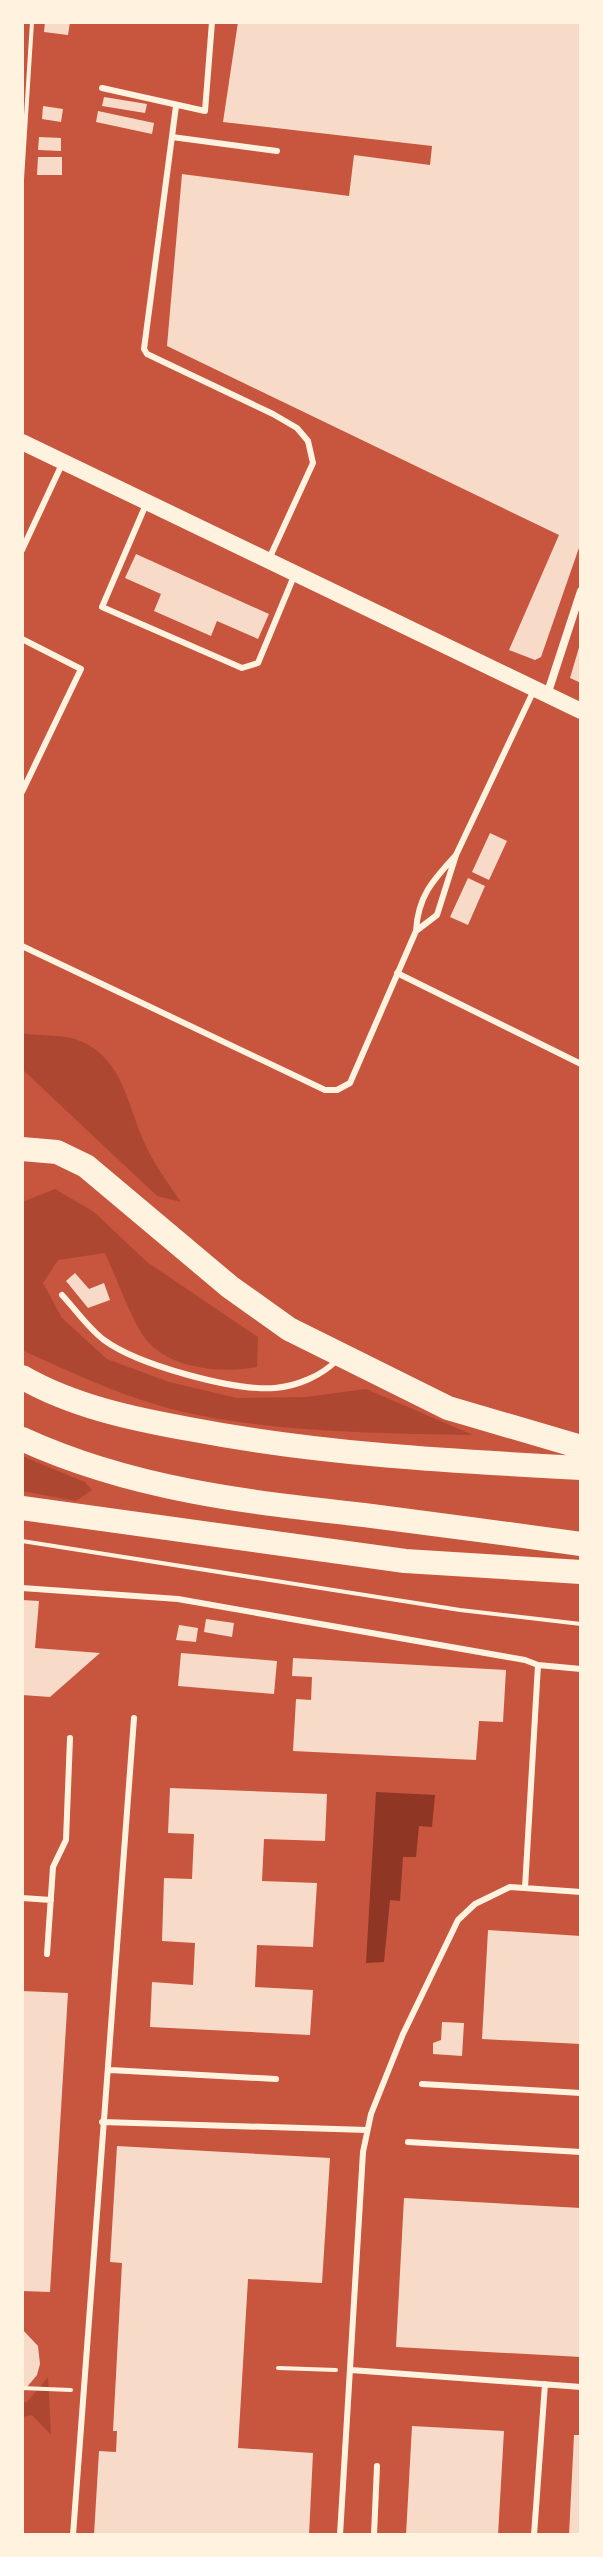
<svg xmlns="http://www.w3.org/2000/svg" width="603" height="2557" font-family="'Work Sans',sans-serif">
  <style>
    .green { fill: #ae4732 }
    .water { fill: #8f3625 }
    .building { fill: #f7dbc8 }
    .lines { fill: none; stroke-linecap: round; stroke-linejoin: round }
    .path { stroke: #fff3e0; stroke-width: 4 }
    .service { stroke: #fff3e0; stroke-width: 6 }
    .minor { stroke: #fff3e0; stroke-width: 8 }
    .secondary { stroke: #fff3e0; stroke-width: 16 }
    .motorway { stroke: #fff3e0; stroke-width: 24 }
  </style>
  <rect width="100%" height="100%" fill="#c8553d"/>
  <path class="green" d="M 22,1033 C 42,1037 63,1033 83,1042 C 124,1061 128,1108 145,1144 C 154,1164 168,1183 181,1202 L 157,1196 L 22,1069 Z
    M 55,1189 L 94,1212 L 147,1262 L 258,1337 L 257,1367 C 221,1374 164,1369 142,1334 C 127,1309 117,1279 105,1253 L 58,1260 L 43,1283 L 62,1318 L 107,1359 L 169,1382 L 237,1398 L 306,1397 L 366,1389 L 473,1435 C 382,1433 292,1433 203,1416 C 141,1405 81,1377 24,1351 L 22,1202 Z
    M 22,1456 L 85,1482 L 92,1490 L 76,1501 L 22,1491 Z
    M 48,2377 L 51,2435 L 32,2415 L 22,2417 L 22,2403 L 27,2402 Z"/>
  <path class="water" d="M 376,1792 L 435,1795 L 432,1827 L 419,1826 L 416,1857 L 403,1857 L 400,1901 L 390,1900 L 384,1962 L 366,1963 Z"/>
  <path class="building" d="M 45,22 L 70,22 L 68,35 L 44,32 Z
    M 238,22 L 581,22 L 581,542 L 541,657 L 535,660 L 509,650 L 559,535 L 167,346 L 182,174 L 349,196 L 354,155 L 430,165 L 432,146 L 223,122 Z
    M 104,97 L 147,104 L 145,113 L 102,106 Z
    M 43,106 L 63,109 L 61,122 L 42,119 Z
    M 98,111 L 154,123 L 152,134 L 96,122 Z
    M 39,137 L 61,138 L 61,151 L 38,150 Z
    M 38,157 L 62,157 L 62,175 L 37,175 Z
    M 136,554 L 269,614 L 258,639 L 217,621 L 211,636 L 154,611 L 161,594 L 125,578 Z
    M 580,644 L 581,644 L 581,683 L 570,678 Z
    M 490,833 L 507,841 L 489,880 L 472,872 Z
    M 468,878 L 485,886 L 468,925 L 450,917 Z
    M 75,1273 L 89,1289 L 104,1283 L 110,1300 L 88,1308 L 66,1281 Z
    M 22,1600 L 39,1601 L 35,1648 L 100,1653 L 50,1697 L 22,1695 Z
    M 206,1619 L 234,1623 L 232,1637 L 204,1632 Z
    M 179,1625 L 198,1628 L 196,1642 L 176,1640 Z
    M 181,1653 L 277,1661 L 274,1694 L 178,1686 Z
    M 293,1658 L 506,1670 L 503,1722 L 479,1721 L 476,1760 L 293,1751 L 296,1699 L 311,1700 L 312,1677 L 292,1676 Z
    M 170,1788 L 327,1794 L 325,1841 L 264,1839 L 262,1881 L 317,1883 L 313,1947 L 257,1945 L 255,1987 L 313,1990 L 310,2035 L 150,2027 L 152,1982 L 193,1985 L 195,1943 L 162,1941 L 164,1878 L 192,1879 L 194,1834 L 168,1833 Z
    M 488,1930 L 581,1936 L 581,2044 L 482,2039 Z
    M 22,1991 L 68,1993 L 50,2292 L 22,2291 Z
    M 442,2022 L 464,2023 L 462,2056 L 433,2054 L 433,2043 L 441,2040 Z
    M 117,2146 L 330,2158 L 322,2283 L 248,2279 L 238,2448 L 313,2453 L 309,2535 L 94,2535 L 99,2451 L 116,2452 L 117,2431 L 113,2431 L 122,2263 L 110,2262 Z
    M 404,2198 L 581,2208 L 581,2357 L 396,2347 Z
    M 22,2329 L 38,2346 L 40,2364 L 37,2375 L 22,2393 Z
    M 412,2426 L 504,2431 L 498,2535 L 406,2535 Z
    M 574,2435 L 581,2435 L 581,2535 L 569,2535 Z"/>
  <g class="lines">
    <path class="path" d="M 22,179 L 32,22
      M 22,1541 L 460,1610 L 581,1624
      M 278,2368 L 336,2370
      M 22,2388 L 71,2390"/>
    <path class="service" d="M 102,88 L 205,111 L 212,22
      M 176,106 L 144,349 L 147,354 L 273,414 L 297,428 L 308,441 L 313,463 L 269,559
      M 172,137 L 277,151
      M 147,502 L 102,607 L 242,668 L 258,663 L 294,576
      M 22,550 L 63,462
      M 22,639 L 81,669 L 22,792
      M 416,931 L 437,915 L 456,855 L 534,690
      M 22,946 L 325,1090 L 337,1090 L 350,1083 L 416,931 C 418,896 433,880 456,855
      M 397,973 L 581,1064
      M 62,1295 C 76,1310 89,1329 104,1340 C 138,1365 233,1391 275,1388 C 297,1386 321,1376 336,1361
      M 22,1588 L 178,1599 L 525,1660 L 538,1665 L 525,1888
      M 538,1665 L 581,1669
      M 22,1898 L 51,1900
      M 47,1954 L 53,1867 L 66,1840 L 70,1738
      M 110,2070 L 276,2079
      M 422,2084 L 581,2093
      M 102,2122 L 367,2130
      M 408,2142 L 581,2152
      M 351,2370 L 581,2387
      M 73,2535 L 134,1718
      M 340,2535 L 363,2152 L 371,2114 L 403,2034 L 458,1920 L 475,1904 L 510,1887 L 581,1892
      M 374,2535 L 377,2466
      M 534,2535 L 545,2384"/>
    <path class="minor" d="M 547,695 L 581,591"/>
    <path class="secondary" d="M 22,442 L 581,711"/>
    <path class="motorway" d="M 22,1149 L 57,1152 L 86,1166 L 230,1287 L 289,1329 L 448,1408 L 581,1447
      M 22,1377 C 72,1406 133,1419 189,1429 C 319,1454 449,1461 581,1468
      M 22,1439 C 131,1489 246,1502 364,1515 C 436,1524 509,1534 581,1544
      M 22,1508 L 405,1561 L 581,1572"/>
  </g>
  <rect width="603" height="2557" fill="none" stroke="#fff3e0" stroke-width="48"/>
</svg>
